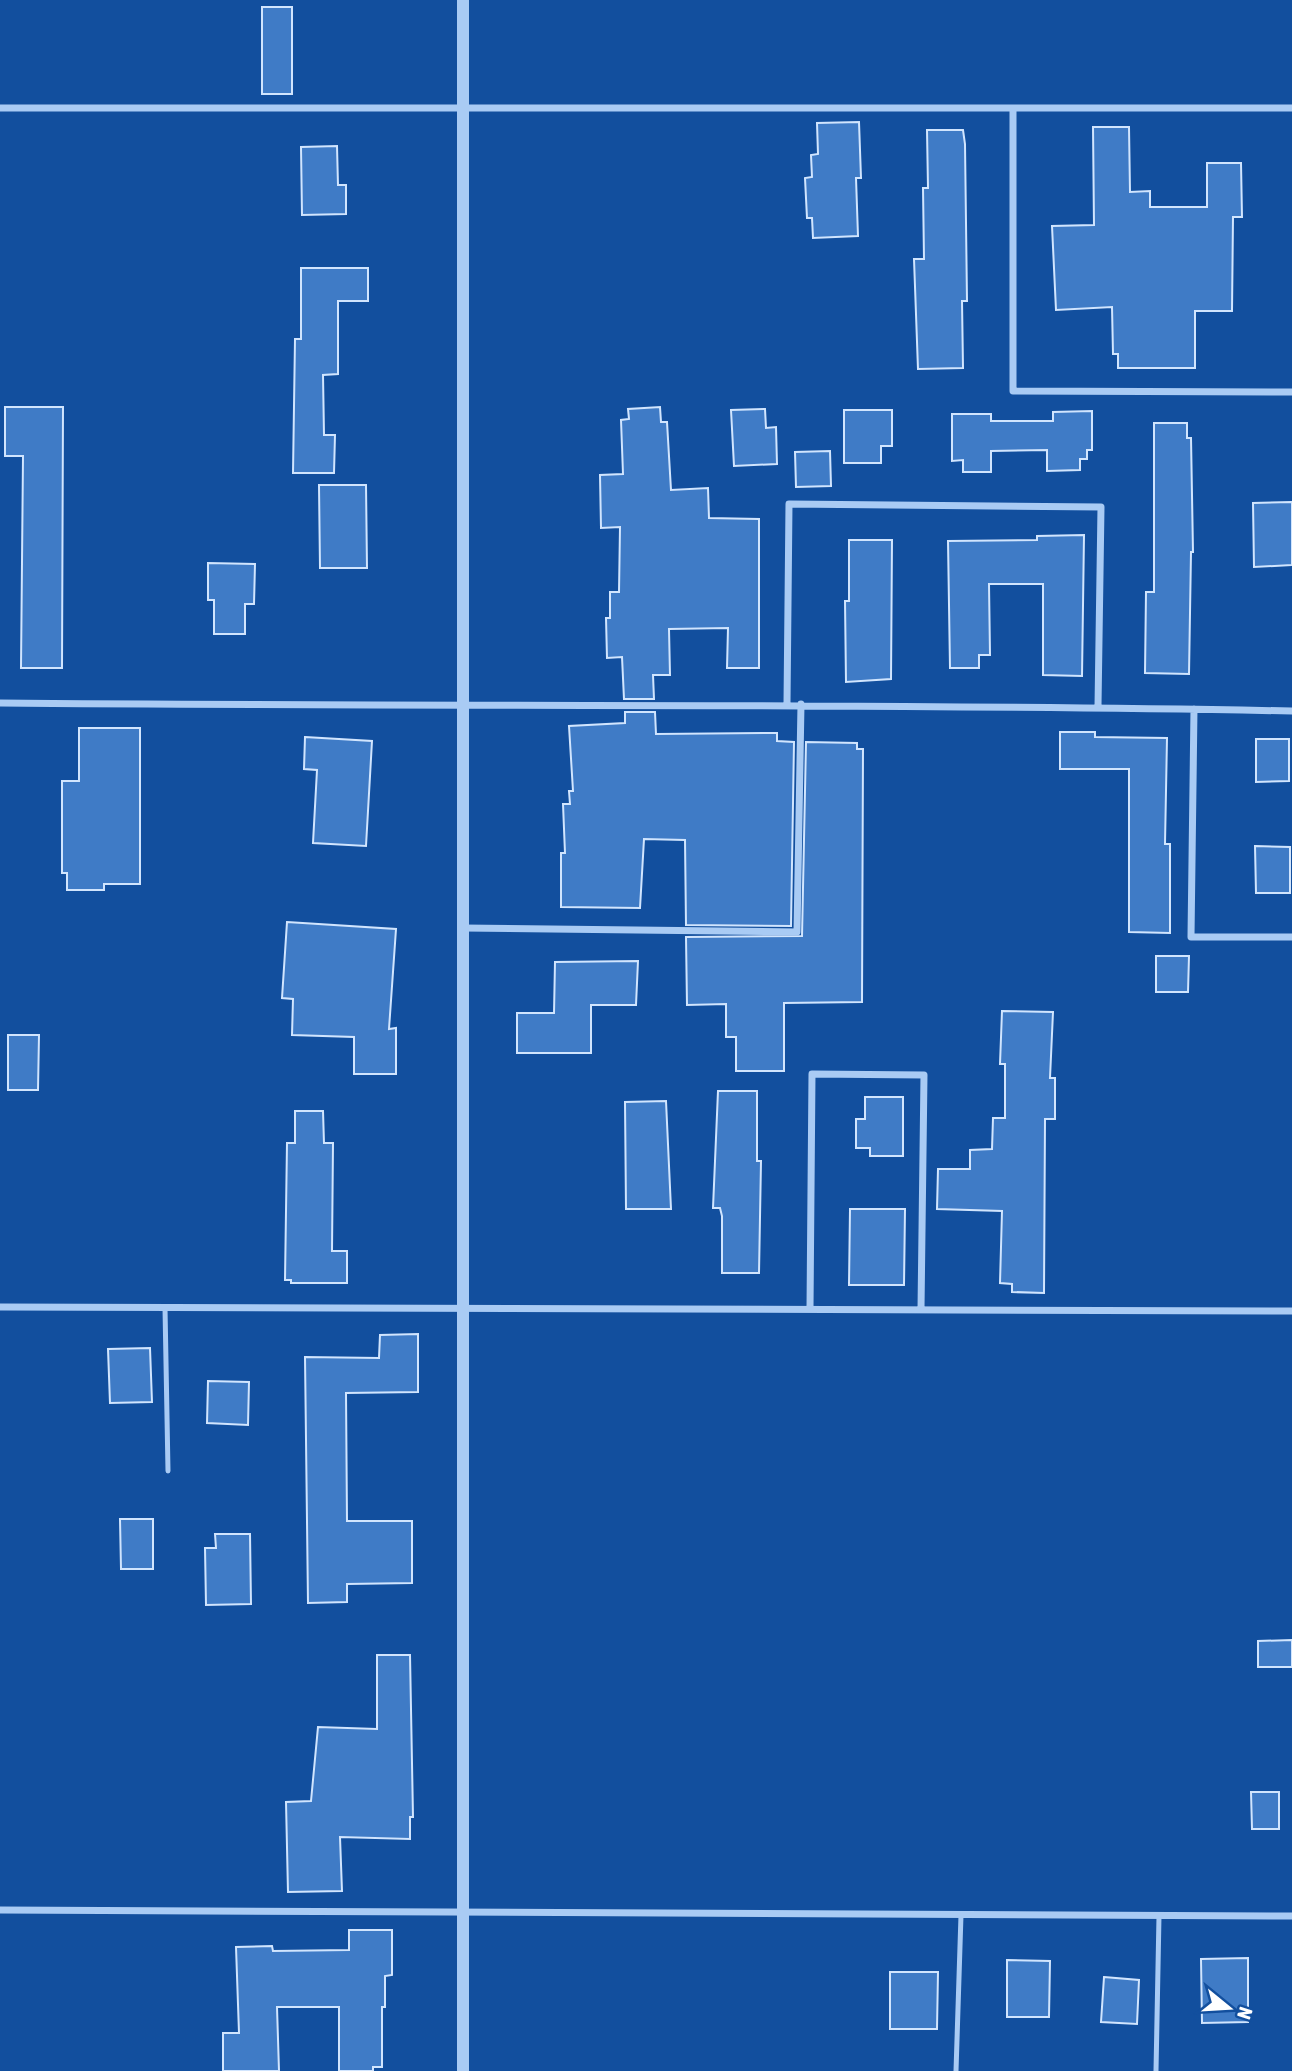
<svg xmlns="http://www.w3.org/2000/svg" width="1292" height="2071" font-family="'Asap Condensed',sans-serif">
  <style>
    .building { fill: #3f7bc6; stroke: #d1e5fe; stroke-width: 2 }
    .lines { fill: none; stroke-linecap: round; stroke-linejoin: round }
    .service { stroke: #a9cbf4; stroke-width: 5 }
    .minor { stroke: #a9cbf4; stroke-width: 7 }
    .tertiary { stroke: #a9cbf4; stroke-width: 12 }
  </style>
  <rect width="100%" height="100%" fill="#124f9e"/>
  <path class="building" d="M 262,7 L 292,7 L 292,94 L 262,94 Z
    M 859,122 L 861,178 L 856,178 L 858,236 L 813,238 L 812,218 L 807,218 L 805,178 L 812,177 L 811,155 L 818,154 L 817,123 Z
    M 1093,127 L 1129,127 L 1130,192 L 1150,191 L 1150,207 L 1207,207 L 1207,163 L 1241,163 L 1242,217 L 1233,217 L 1232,311 L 1195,311 L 1195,368 L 1118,368 L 1118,354 L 1113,354 L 1112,307 L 1056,310 L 1052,226 L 1094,225 Z
    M 927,130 L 963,130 L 965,144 L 967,301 L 962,301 L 963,368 L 918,369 L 914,259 L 924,259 L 923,188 L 928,188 Z
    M 337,146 L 338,185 L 346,185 L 346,214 L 302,215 L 301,147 Z
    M 301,268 L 368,268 L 368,301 L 338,301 L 338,374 L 323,375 L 324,435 L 335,435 L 334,473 L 293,473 L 295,339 L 301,339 Z
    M 5,407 L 63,407 L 62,668 L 21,668 L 23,456 L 5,456 Z
    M 660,407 L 661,422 L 667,422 L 671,490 L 708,488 L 709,518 L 759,519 L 759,668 L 727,668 L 728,628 L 669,629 L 670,675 L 653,675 L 654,699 L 624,699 L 622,657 L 607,658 L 606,618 L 610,618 L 610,592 L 619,592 L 620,527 L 601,528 L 600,475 L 623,474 L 621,420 L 629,419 L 628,409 Z
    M 765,409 L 766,428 L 776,427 L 777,464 L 734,466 L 731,410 Z
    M 844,410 L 892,410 L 892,446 L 881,446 L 881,463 L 844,463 Z
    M 1092,411 L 1092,450 L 1087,450 L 1087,459 L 1080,459 L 1080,470 L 1047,471 L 1047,450 L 991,451 L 991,472 L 963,472 L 963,460 L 952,461 L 952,414 L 991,414 L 991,421 L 1053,421 L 1053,412 Z
    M 1154,423 L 1187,423 L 1187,438 L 1191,438 L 1193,552 L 1191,552 L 1189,674 L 1145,673 L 1146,592 L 1154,592 Z
    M 830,451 L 831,486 L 796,487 L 795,452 Z
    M 319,485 L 366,485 L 367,568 L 320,568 Z
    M 1292,502 L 1292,565 L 1254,567 L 1253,503 Z
    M 1084,535 L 1082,676 L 1043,675 L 1043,584 L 989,584 L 990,655 L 979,655 L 979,668 L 950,668 L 948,541 L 1037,540 L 1037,536 Z
    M 849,540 L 892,540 L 891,679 L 846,682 L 845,601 L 849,601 Z
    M 208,563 L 255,564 L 254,604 L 245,604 L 245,634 L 214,634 L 214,600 L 208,600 Z
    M 625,712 L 655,712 L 656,734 L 777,733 L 777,741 L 794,742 L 791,926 L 686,925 L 685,840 L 644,839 L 640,908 L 561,907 L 561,853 L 565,853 L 563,804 L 570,804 L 569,791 L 573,791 L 569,726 L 625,723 Z
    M 79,728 L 140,728 L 140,884 L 104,884 L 104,890 L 67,890 L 67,873 L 62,873 L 62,781 L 79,781 Z
    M 1060,732 L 1095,732 L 1095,737 L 1167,738 L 1165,844 L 1170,844 L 1170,933 L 1129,932 L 1129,769 L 1060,769 Z
    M 305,737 L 372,741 L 366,846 L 313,843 L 317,770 L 304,769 Z
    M 1256,739 L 1289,739 L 1289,781 L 1256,782 Z
    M 806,742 L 857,743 L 857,749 L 863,749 L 862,1002 L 784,1003 L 784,1071 L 736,1071 L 736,1037 L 726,1037 L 726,1004 L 687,1005 L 686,937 L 802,936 Z
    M 1255,846 L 1290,847 L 1290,893 L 1256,893 Z
    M 287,922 L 396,929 L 389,1029 L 396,1028 L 396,1074 L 354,1074 L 354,1037 L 292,1035 L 293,999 L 282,998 Z
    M 1156,956 L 1189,956 L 1188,992 L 1156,992 Z
    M 638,961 L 636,1005 L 591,1005 L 591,1053 L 517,1053 L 517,1013 L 554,1013 L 555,962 Z
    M 1002,1011 L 1053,1012 L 1050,1078 L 1055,1078 L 1055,1119 L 1045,1119 L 1044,1293 L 1012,1292 L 1012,1284 L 1000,1283 L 1002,1211 L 937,1209 L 938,1169 L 970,1169 L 970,1150 L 992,1149 L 993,1118 L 1005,1118 L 1005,1064 L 1000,1064 Z
    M 8,1035 L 39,1035 L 38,1090 L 8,1090 Z
    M 718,1091 L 757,1091 L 757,1161 L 761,1161 L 759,1273 L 722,1273 L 722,1216 L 720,1208 L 713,1208 Z
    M 865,1097 L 903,1097 L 903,1156 L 870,1156 L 870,1148 L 856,1148 L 856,1119 L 865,1119 Z
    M 666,1101 L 671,1209 L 626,1209 L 625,1102 Z
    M 295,1111 L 323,1111 L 324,1143 L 333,1143 L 332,1251 L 347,1251 L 347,1283 L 291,1283 L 291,1280 L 285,1280 L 287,1143 L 295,1143 Z
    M 850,1209 L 905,1209 L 904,1285 L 849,1285 Z
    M 418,1334 L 418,1392 L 346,1393 L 347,1521 L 412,1521 L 412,1583 L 347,1584 L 347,1602 L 308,1603 L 305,1357 L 379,1358 L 380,1335 Z
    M 150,1348 L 152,1402 L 110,1403 L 108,1349 Z
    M 208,1381 L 249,1382 L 248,1425 L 207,1423 Z
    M 120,1519 L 153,1519 L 153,1569 L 121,1569 Z
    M 215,1534 L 250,1534 L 251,1604 L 206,1605 L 205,1548 L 216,1548 Z
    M 1292,1640 L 1292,1667 L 1258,1667 L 1258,1641 Z
    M 377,1655 L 410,1655 L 413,1817 L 410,1817 L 410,1839 L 340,1837 L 342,1891 L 288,1892 L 286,1802 L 311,1801 L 318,1727 L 377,1729 Z
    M 1251,1792 L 1279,1792 L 1279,1829 L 1252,1829 Z
    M 349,1930 L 392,1930 L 392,1975 L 385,1976 L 385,2007 L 382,2007 L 382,2067 L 373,2067 L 373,2071 L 339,2071 L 339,2007 L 277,2007 L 279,2071 L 223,2071 L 223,2033 L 239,2033 L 236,1947 L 272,1946 L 273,1951 L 349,1950 Z
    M 1248,1958 L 1248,2022 L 1202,2023 L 1201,1959 Z
    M 1007,1960 L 1050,1961 L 1049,2017 L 1007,2017 Z
    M 890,1972 L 938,1972 L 937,2029 L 890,2029 Z
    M 1104,1977 L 1139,1980 L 1137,2024 L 1101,2022 Z"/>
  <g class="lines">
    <path class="service" d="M 165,1308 L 168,1471
      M 956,2071 L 961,1915
      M 1156,2071 L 1159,1916"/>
    <path class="minor" d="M 0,108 L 1292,108
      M 1013,109 L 1013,391 L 1292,392
      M 0,703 C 431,707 861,703 1292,711
      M 787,704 L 789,504 L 1101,507 L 1098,706
      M 1194,709 L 1191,937 L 1292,937
      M 463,928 L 797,932 L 801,704
      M 0,1307 L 1292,1311
      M 810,1308 L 812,1074 L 924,1075 L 921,1309
      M 0,1910 L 1292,1916"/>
    <path class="tertiary" d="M 463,2071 L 463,0"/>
  </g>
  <g transform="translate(1229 2008) rotate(108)" stroke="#124f9e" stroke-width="5" paint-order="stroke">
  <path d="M0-5L12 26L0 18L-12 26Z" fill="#ffffff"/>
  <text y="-10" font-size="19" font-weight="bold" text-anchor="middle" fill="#ffffff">N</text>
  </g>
</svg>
